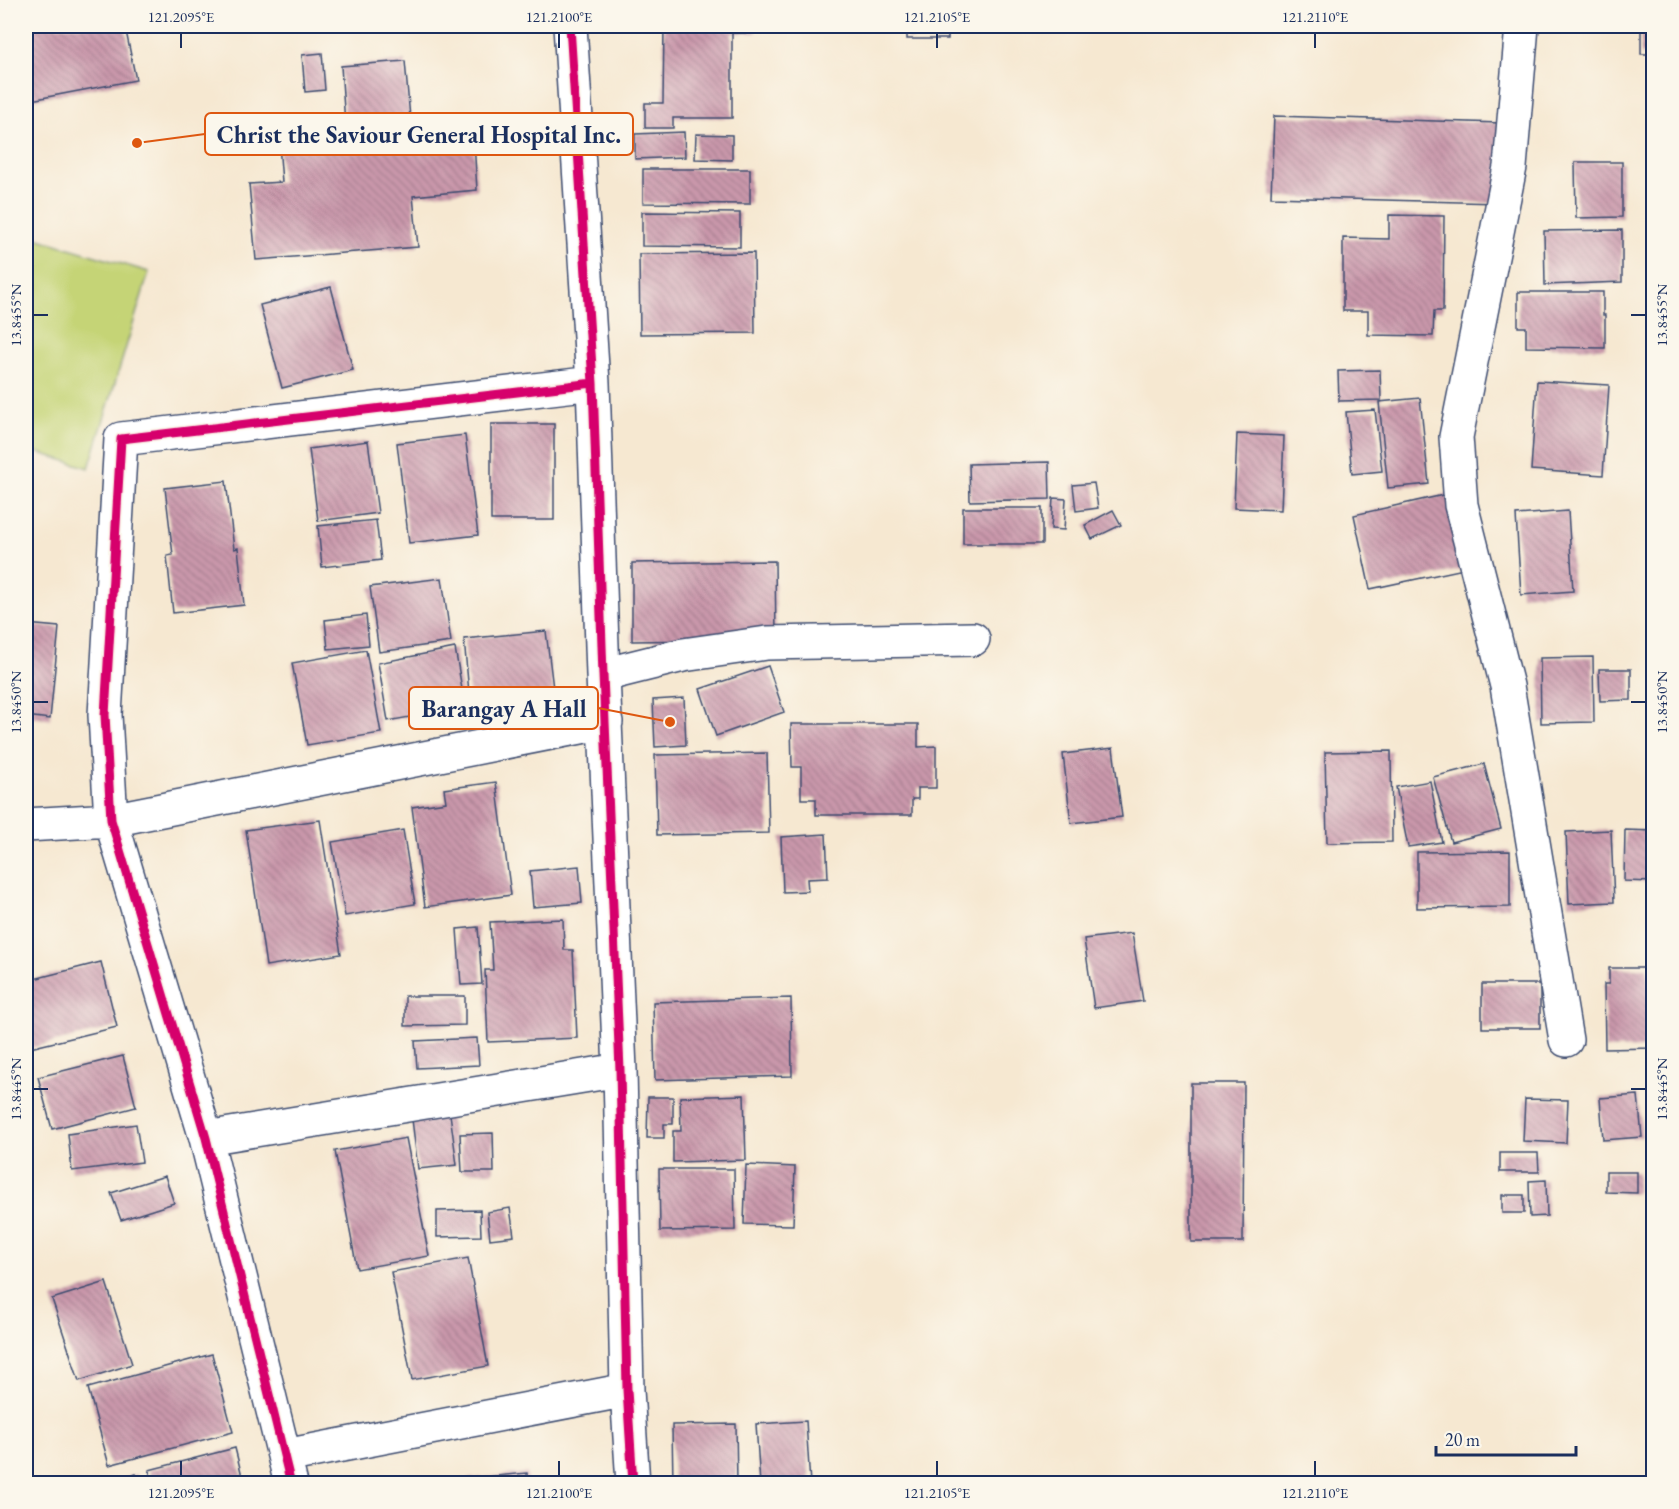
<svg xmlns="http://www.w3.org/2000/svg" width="1679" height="1509" font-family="'EB Garamond',serif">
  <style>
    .grass { fill: #c5d476; stroke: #70826a; stroke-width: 1.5 }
    .building { fill: url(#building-back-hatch) }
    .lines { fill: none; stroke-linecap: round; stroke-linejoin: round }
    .minor-casing { stroke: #3c4b6f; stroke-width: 36 }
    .minor { stroke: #fff; stroke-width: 33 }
    .cycleway-casing { stroke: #fbf7ec; stroke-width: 13 }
    .cycleway { stroke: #d6006c; stroke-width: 9 }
    .ticks { fill: none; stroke: #1b2f5e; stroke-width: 2 }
    .leader { fill: none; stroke: #de5710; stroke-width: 2 }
    .callout-dot { fill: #de5710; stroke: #fbf7ec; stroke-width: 2 }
    .callout { fill: #fbf7ec; stroke: #de5710; stroke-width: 2 }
    .callout-label { font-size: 24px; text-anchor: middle; font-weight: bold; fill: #1b2f5e }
    .neatline { fill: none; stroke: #1b2f5e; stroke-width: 2 }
    .ticks-label { font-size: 15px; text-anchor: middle; fill: #1b2f5e }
  </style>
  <defs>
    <pattern id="building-back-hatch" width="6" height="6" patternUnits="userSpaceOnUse" patternTransform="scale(1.5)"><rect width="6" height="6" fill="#ca98ab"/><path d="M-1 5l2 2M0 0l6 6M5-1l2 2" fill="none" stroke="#a37c8e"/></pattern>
  </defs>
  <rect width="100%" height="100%" fill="#fbf7ec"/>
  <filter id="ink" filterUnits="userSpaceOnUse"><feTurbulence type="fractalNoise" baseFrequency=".0167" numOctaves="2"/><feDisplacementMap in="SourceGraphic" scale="12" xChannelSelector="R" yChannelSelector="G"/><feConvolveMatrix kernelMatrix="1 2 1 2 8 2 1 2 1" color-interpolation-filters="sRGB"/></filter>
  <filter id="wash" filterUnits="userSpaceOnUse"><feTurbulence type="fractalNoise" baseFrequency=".008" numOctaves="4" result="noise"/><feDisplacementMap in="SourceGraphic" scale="24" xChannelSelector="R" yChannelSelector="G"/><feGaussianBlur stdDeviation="1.35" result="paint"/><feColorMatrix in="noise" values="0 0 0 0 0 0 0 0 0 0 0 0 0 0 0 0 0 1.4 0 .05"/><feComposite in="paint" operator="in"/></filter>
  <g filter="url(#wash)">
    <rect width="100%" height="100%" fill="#f6e8d1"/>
    <path class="grass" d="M 26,235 L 149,272 L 89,468 L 26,449 Z"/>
    <g id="blocks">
      <path class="building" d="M 26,26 L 125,26 L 136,80 L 26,101 Z
        M 664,26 L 756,26 L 756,33 L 732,33 L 732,118 L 673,118 L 673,128 L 645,128 L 645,103 L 663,103 Z
        M 907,26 L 948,26 L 948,39 L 907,39 Z
        M 1641,26 L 1654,26 L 1654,54 L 1641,54 Z
        M 322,53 L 325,90 L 305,92 L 302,55 Z
        M 405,61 L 410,118 L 345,124 L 341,66 Z
        M 1274,116 L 1500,123 L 1497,203 L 1271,197 Z
        M 456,118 L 457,142 L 474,142 L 477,190 L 413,196 L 418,247 L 256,260 L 249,184 L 282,182 L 278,132 Z
        M 684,132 L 685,157 L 635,159 L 635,134 Z
        M 696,134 L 732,135 L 732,160 L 695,159 Z
        M 1575,162 L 1622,162 L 1622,217 L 1576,218 Z
        M 643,169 L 750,169 L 750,204 L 643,203 Z
        M 642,212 L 740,213 L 740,247 L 642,246 Z
        M 1389,215 L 1444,216 L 1443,311 L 1434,311 L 1433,336 L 1368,335 L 1368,311 L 1343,311 L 1343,238 L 1389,239 Z
        M 1622,230 L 1622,282 L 1545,285 L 1544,231 Z
        M 754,253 L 755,333 L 640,334 L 639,254 Z
        M 331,287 L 353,370 L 282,388 L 260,305 Z
        M 1518,292 L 1603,292 L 1603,315 L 1605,315 L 1605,348 L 1526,347 L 1526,327 L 1518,327 Z
        M 1380,370 L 1381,400 L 1339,401 L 1338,371 Z
        M 1537,381 L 1609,385 L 1603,475 L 1531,470 Z
        M 1420,398 L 1429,484 L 1388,488 L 1379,402 Z
        M 1375,410 L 1382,471 L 1352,474 L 1346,412 Z
        M 491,424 L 554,424 L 554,520 L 491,520 Z
        M 1237,434 L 1284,436 L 1281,510 L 1234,508 Z
        M 465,435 L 478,535 L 409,543 L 397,443 Z
        M 368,441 L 378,513 L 318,521 L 309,449 Z
        M 1049,462 L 1050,499 L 970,501 L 969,464 Z
        M 226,481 L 234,549 L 238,548 L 244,605 L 173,613 L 167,556 L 173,555 L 165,488 Z
        M 1094,483 L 1098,508 L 1076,511 L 1073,485 Z
        M 1448,494 L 1464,569 L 1370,589 L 1354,515 Z
        M 1053,498 L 1066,499 L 1064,530 L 1051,529 Z
        M 963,508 L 1042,508 L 1042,544 L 963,544 Z
        M 1113,510 L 1121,525 L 1092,539 L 1085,525 Z
        M 1568,511 L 1573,591 L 1521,595 L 1516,515 Z
        M 376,520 L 381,560 L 322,567 L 318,526 Z
        M 775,561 L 776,639 L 632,641 L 632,563 Z
        M 442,578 L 451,642 L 379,652 L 370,587 Z
        M 366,615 L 369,645 L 328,649 L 325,620 Z
        M 26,624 L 59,627 L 50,719 L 26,716 Z
        M 546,631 L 555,705 L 471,714 L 464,639 Z
        M 455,648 L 465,707 L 388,721 L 378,663 Z
        M 366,650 L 381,733 L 307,745 L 292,663 Z
        M 1593,657 L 1594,722 L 1541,723 L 1540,658 Z
        M 768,666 L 784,712 L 716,736 L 700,689 Z
        M 1599,669 L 1631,669 L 1631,700 L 1600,701 Z
        M 684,698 L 686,745 L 655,747 L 653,700 Z
        M 791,724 L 918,724 L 918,747 L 936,746 L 936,788 L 918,788 L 918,799 L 912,799 L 912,815 L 816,815 L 816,799 L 801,799 L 801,767 L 792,767 Z
        M 1113,748 L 1122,817 L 1071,823 L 1063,754 Z
        M 1391,751 L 1392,842 L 1327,843 L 1325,752 Z
        M 767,753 L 769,833 L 657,835 L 655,755 Z
        M 1484,764 L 1501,829 L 1451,842 L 1433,777 Z
        M 1430,781 L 1442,842 L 1408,847 L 1396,787 Z
        M 496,782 L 511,895 L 425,907 L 412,807 L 446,802 L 444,789 Z
        M 320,820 L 341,954 L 266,966 L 246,830 Z
        M 403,830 L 415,904 L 345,916 L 332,842 Z
        M 1611,830 L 1614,902 L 1569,904 L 1566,832 Z
        M 1625,830 L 1654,831 L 1654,882 L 1624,881 Z
        M 826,834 L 828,878 L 807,879 L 808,891 L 783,892 L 781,837 Z
        M 1510,851 L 1510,907 L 1417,908 L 1417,852 Z
        M 579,866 L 582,903 L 533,907 L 530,871 Z
        M 563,919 L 564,950 L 573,950 L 577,1038 L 488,1042 L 485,970 L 493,970 L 490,922 Z
        M 478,927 L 482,984 L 461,985 L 457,929 Z
        M 1132,933 L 1143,1001 L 1094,1008 L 1084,939 Z
        M 101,962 L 117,1027 L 26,1049 L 26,981 Z
        M 1609,968 L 1647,968 L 1648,984 L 1654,984 L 1654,1048 L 1605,1049 L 1604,984 L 1609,984 Z
        M 1482,984 L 1540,984 L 1540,1028 L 1482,1028 Z
        M 405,996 L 465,996 L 465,1025 L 405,1026 Z
        M 791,998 L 792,1076 L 655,1080 L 653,1002 Z
        M 477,1038 L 479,1065 L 417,1068 L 415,1041 Z
        M 123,1056 L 136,1107 L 52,1129 L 38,1077 Z
        M 1191,1083 L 1244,1083 L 1243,1242 L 1191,1242 Z
        M 744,1095 L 746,1160 L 673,1162 L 673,1131 L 681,1131 L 680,1097 Z
        M 1638,1095 L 1642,1137 L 1603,1140 L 1600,1098 Z
        M 648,1097 L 673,1097 L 673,1124 L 664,1124 L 664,1138 L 647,1138 Z
        M 1525,1099 L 1568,1100 L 1566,1143 L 1523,1141 Z
        M 450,1114 L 457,1165 L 418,1169 L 412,1119 Z
        M 136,1124 L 142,1162 L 72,1171 L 68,1134 Z
        M 493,1133 L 494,1172 L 462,1172 L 460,1134 Z
        M 406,1138 L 429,1256 L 357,1269 L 335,1151 Z
        M 1500,1153 L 1538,1153 L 1539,1172 L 1500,1172 Z
        M 746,1165 L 795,1167 L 793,1225 L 744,1224 Z
        M 659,1169 L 734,1169 L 735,1230 L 660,1231 Z
        M 1606,1172 L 1637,1172 L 1637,1193 L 1606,1192 Z
        M 165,1176 L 174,1203 L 121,1220 L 111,1193 Z
        M 1546,1180 L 1547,1216 L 1530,1217 L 1529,1181 Z
        M 1502,1195 L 1524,1195 L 1524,1213 L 1502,1213 Z
        M 510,1208 L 514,1236 L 490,1239 L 487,1212 Z
        M 480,1210 L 481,1236 L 437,1237 L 437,1211 Z
        M 468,1258 L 488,1366 L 412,1380 L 391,1272 Z
        M 106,1282 L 132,1364 L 79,1381 L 52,1299 Z
        M 212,1354 L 233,1432 L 109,1465 L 88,1388 Z
        M 806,1421 L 810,1484 L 760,1484 L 756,1424 Z
        M 736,1424 L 737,1484 L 673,1484 L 672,1425 Z
        M 235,1448 L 244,1484 L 153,1484 L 149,1470 Z
        M 527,1473 L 528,1484 L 437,1484 L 436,1482 Z
        M 136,1474 L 139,1484 L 111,1484 L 111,1483 Z"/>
    </g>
  </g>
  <g filter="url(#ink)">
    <use href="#blocks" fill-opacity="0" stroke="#3c4b6f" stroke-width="1.5"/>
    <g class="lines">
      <g class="minor-casing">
        <path id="minor" d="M 570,26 L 593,383 L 603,675 L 620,1070 L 627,1390 L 633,1484
          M 1522,26 L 1510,167 L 1456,437 L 1461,505 L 1507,686 L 1566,1040
          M 603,675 L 683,655 L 767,643 L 973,639
          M 26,825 L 111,820 L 606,722
          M 206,1138 L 620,1070
          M 285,1456 L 627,1390
          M 291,1484 L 206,1138 L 111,820 L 105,715 L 121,439 L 593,383"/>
      </g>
      <use href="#minor" class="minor"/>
      <g class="cycleway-casing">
        <path id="cycleway" d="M 570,26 L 593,383 L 603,675 L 620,1070 L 627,1390 L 633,1484
          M 291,1484 L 206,1138 L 111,820 L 105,715 L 121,439 L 593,383"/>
      </g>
      <use href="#cycleway" class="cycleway"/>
    </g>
  </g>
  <path class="ticks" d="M 181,33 L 181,48M 559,33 L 559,48M 937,33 L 937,48M 1315,33 L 1315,48M 33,315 L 48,315M 1631,315 L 1646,315M 33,702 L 48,702M 1631,702 L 1646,702M 33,1089 L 48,1089M 1631,1089 L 1646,1089M 181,1461 L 181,1476M 559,1461 L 559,1476M 937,1461 L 937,1476M 1315,1461 L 1315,1476"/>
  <path class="leader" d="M137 143L205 134M670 722L598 708"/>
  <g class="callout-dot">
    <circle cx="137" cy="143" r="6"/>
    <circle cx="670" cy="722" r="6"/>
  </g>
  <g class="callout">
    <rect x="205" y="113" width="428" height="42" rx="6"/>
    <rect x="409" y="687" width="189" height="42" rx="6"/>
  </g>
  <g class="callout-label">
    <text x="419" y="143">Christ the Saviour General Hospital Inc.</text>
    <text x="504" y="717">Barangay A Hall</text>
  </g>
  <rect width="1679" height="1509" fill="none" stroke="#fbf7ec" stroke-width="66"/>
  <path d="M1436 1446v9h140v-9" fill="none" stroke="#1b2f5e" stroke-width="3"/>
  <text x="1445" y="1446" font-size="18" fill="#1b2f5e" stroke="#fbf7ec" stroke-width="4.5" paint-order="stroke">20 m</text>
  <rect x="33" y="33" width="1613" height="1443" class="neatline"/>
  <g class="ticks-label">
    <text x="181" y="22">121.2095°E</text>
    <text x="559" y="22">121.2100°E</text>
    <text x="937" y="22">121.2105°E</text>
    <text x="1315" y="22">121.2110°E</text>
    <text transform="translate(16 315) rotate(-90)" y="5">13.8455°N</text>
    <text transform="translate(1662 315) rotate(-90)" y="5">13.8455°N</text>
    <text transform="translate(16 702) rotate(-90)" y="5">13.8450°N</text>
    <text transform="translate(1662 702) rotate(-90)" y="5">13.8450°N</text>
    <text transform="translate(16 1089) rotate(-90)" y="5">13.8445°N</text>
    <text transform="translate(1662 1089) rotate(-90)" y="5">13.8445°N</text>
    <text x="181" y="1498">121.2095°E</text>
    <text x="559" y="1498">121.2100°E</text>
    <text x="937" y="1498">121.2105°E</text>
    <text x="1315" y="1498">121.2110°E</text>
  </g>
</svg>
